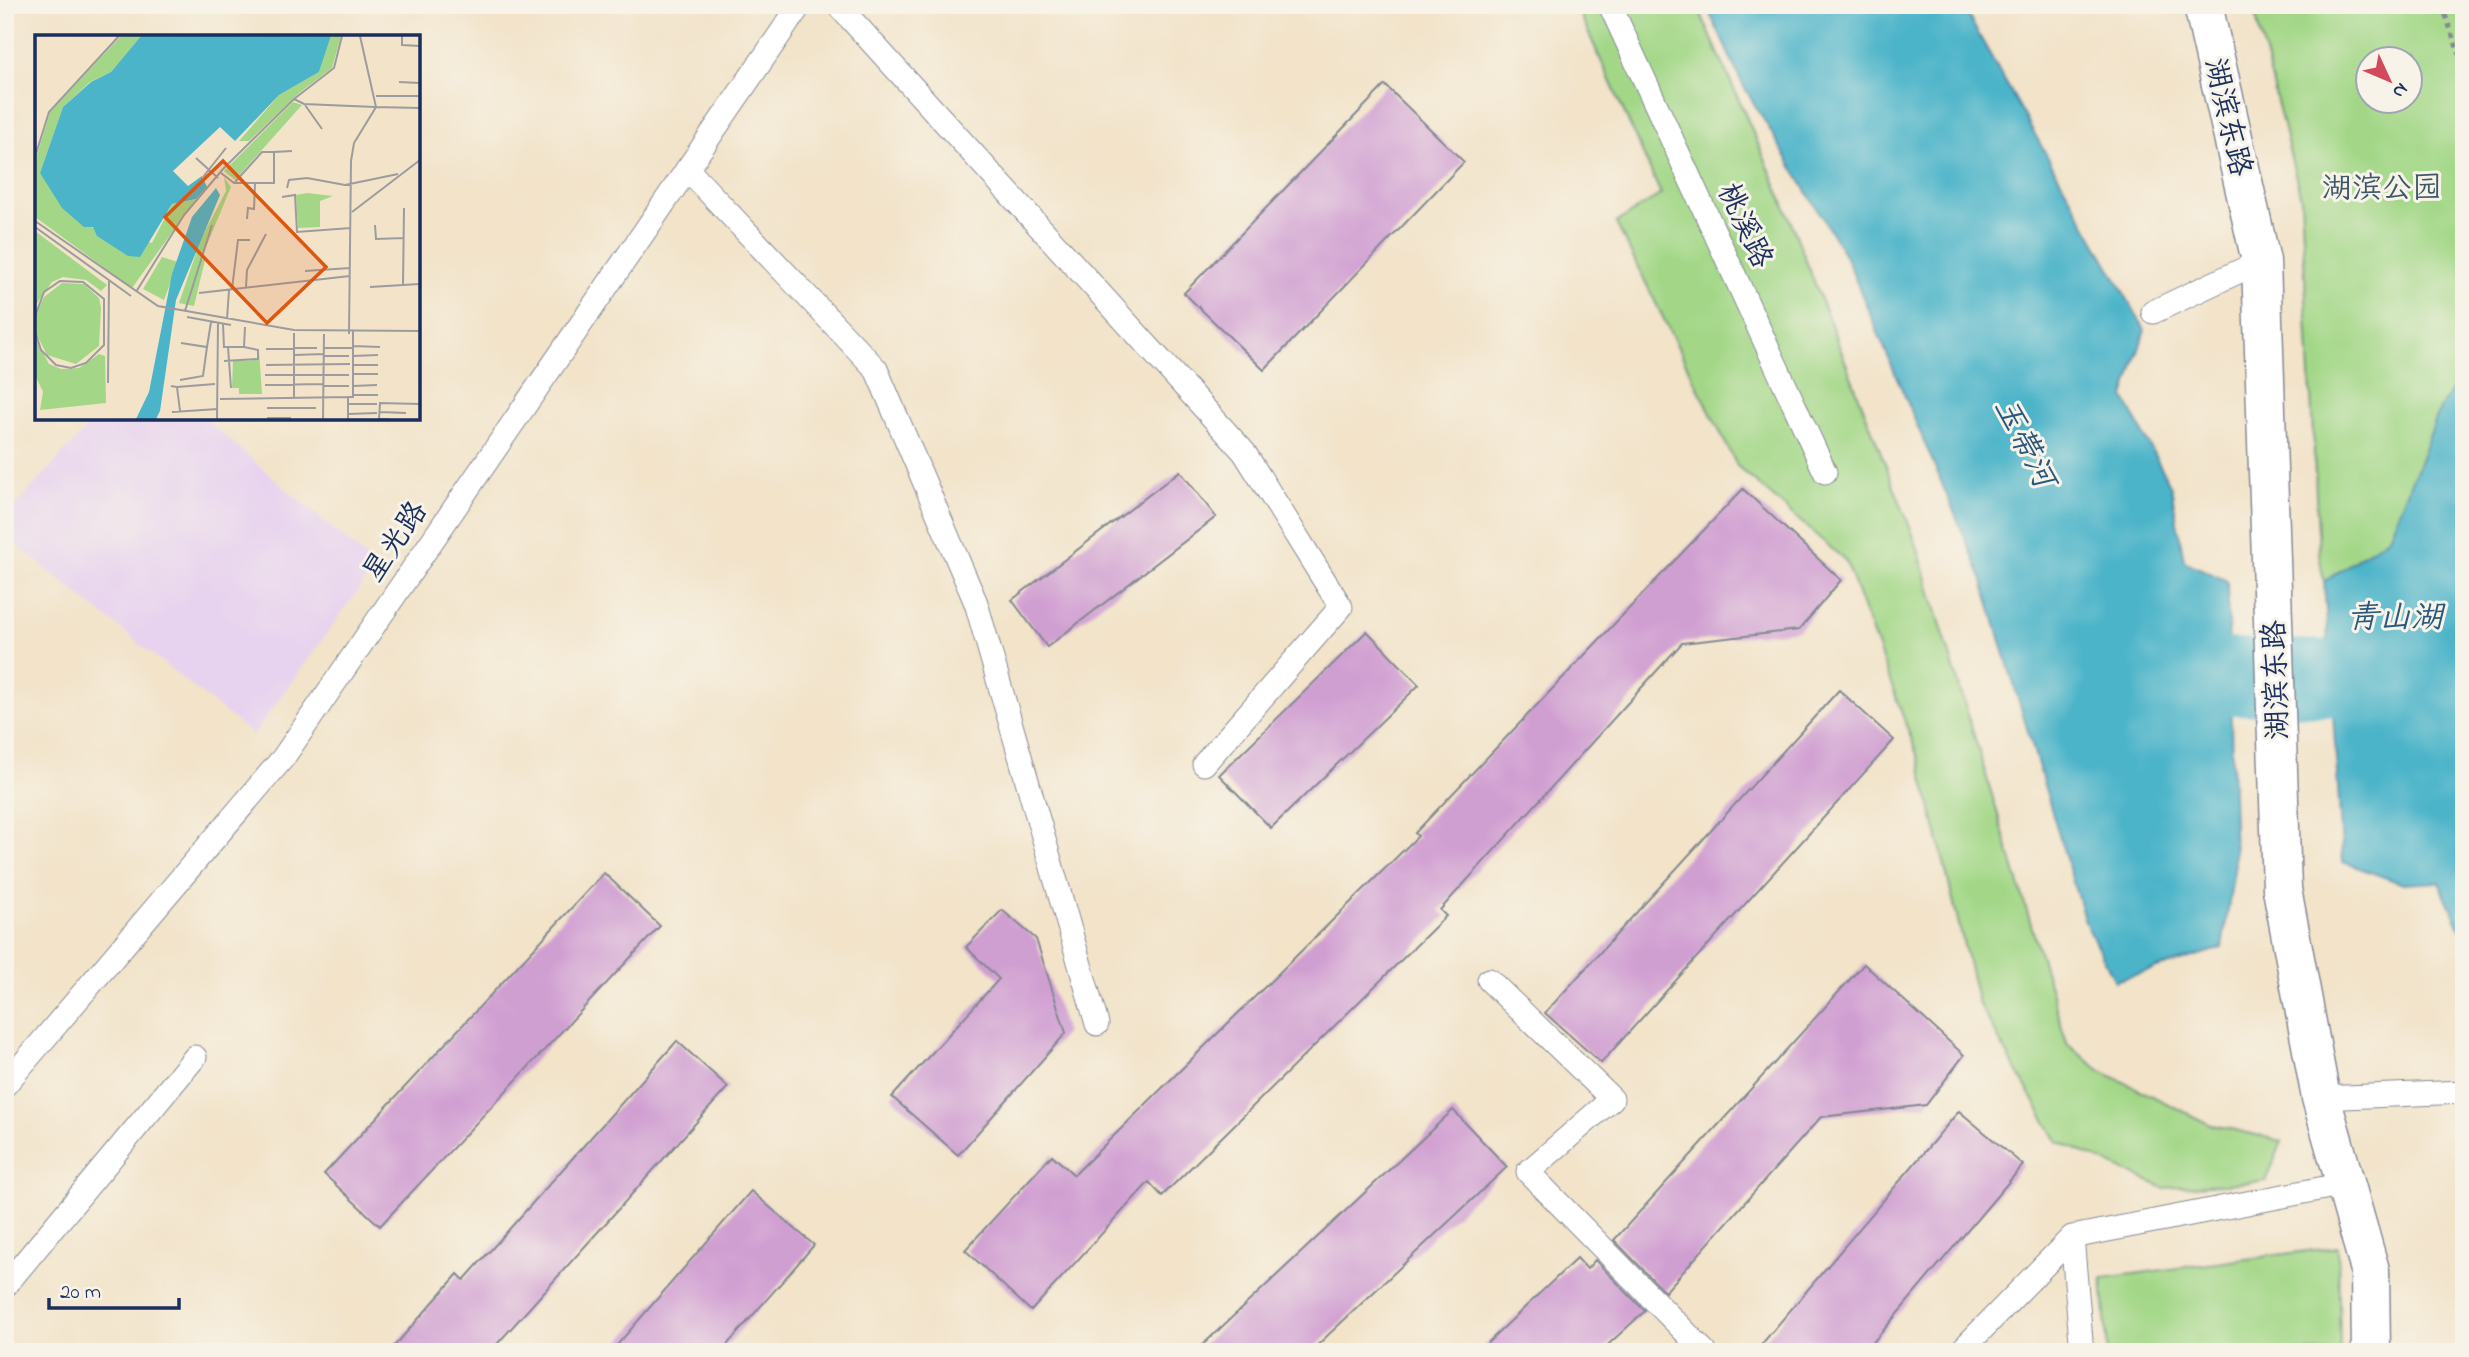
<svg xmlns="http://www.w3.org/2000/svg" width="2469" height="1357" font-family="'Indie Flower','LXGW WenKai TC',sans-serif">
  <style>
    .built { fill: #e7d2ef }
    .green { fill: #a3d787; stroke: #5f8372; stroke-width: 2; fill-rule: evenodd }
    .water { fill: #4bb4c9; stroke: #337294; stroke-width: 2 }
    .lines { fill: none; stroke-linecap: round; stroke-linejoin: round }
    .river { stroke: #4bb4c9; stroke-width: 77 }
    .building { fill: #d09fd2 }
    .service-casing { stroke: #868994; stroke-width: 25 }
    .tertiary-casing { stroke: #868994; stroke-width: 41 }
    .path { stroke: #868994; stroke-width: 4.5; stroke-dasharray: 5 5; stroke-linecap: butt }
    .service { stroke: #fff; stroke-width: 23 }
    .tertiary { stroke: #fff; stroke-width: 38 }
    .labels { text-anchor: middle; stroke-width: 6; stroke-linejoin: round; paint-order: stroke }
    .street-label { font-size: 30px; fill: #1b2f5e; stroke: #f7f3e8 }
    .park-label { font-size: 30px; fill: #3d5968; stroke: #f7f3e8 }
    .water-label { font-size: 32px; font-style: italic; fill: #29577e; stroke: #f7f3e8 }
    .inset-road { fill: none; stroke: #9c9b9e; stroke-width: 2 }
    .view { fill: #de5710; fill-opacity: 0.15; stroke: #de5710; stroke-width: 3.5 }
    .inset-edge { fill: none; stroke: #1b2f5e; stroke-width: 3.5 }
  </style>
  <rect width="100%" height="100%" fill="#f7f3e8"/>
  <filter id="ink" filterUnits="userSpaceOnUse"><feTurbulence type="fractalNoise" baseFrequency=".0143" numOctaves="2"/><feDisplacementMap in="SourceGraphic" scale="14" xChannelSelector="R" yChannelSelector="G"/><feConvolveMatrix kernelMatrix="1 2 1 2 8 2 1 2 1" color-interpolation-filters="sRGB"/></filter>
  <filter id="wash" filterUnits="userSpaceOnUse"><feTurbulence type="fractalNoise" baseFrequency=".00686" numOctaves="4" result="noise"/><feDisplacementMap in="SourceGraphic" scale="28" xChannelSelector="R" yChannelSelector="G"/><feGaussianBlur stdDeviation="1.57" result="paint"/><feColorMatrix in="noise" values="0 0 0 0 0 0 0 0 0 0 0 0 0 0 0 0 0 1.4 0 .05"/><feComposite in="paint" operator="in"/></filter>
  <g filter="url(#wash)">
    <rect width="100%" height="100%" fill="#f2e3c9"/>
    <path class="built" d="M 96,418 L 204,418 L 376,566 L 253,735 L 5,536 L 5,517 Z"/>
    <path class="green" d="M 1576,5 L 1697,5 L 1778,189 L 1916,543 L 2067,1044 L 2101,1071 L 2209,1124 L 2282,1141 L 2266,1181 L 2164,1188 L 2057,1141 L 1978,1003 L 1919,760 L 1846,561 L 1737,466 L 1616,223 L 1661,194 Z
      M 2253,5 L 2461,5 L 2464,13 L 2464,370 L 2441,407 L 2389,537 L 2324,582 L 2319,553 L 2301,198 ZM 2368,60 L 2410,60 L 2410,102 L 2368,102 Z
      M 2338,1247 L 2340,1352 L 2108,1352 L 2102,1278 Z"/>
    <path class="water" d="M 1706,5 L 1962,5 L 2145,330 L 2124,397 L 2171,487 L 2184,561 L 2227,581 L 2235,864 L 2222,948 L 2115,981 L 2085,922 L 1982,578 L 1845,255 L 1743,85 Z
      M 2464,370 L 2464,936 L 2439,882 L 2403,884 L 2343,862 L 2324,582 L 2389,537 L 2441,407 Z"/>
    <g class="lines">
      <path class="river" d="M 2134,655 L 2144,675 L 2373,679"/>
    </g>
    <g id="blocks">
      <path class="building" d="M 1385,85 L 1464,162 L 1264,370 L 1184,293 Z
        M 1180,471 L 1216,517 L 1047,647 L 1012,600 Z
        M 1743,489 L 1841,580 L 1799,630 L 1682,643 L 1440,910 L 1446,916 L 1162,1196 L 1149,1182 L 1031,1311 L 965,1250 L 1052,1155 L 1074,1175 L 1418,836 L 1415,833 Z
        M 1367,631 L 1419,685 L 1271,828 L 1219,775 Z
        M 1839,690 L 1894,740 L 1601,1063 L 1545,1013 Z
        M 604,873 L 660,926 L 380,1226 L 324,1174 Z
        M 1002,910 L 1036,939 L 1066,1033 L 958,1155 L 892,1097 L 999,979 L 966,947 Z
        M 1864,964 L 1964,1055 L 1926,1105 L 1821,1117 L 1665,1292 L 1614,1240 Z
        M 677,1041 L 728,1087 L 490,1352 L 389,1352 L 458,1274 L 464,1280 Z
        M 1453,1110 L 1507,1167 L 1310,1352 L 1195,1352 Z
        M 1959,1111 L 2023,1165 L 1865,1352 L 1755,1352 Z
        M 751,1191 L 814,1245 L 721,1352 L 611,1352 Z
        M 1577,1258 L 1587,1269 L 1595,1260 L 1645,1311 L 1600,1352 L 1478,1352 Z"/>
    </g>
  </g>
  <g filter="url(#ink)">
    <use href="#blocks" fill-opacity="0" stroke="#868994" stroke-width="2"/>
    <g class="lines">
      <g class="service-casing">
        <path id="service" d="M 838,5 L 1244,452 L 1341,607 L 1204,764
          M 1610,5 L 1825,472
          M 687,169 L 876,369 L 976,603 L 1097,1024
          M 2153,312 L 2261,261
          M 1489,980 L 1612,1099 L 1528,1172 L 1705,1352
          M 5,1085 L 283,758 L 800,5
          M 2321,1098 L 2464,1092
          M 2072,1237 L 2082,1352
          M 5,1286 L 195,1057
          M 1960,1352 L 2072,1237 L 2345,1184"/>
      </g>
      <g class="tertiary-casing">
        <path id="tertiary" d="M 2203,5 L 2261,261 L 2282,889 L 2321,1098 L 2370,1270 L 2371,1352"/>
      </g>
      <path class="path" d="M 2442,5 L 2464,69"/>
      <use href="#service" class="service"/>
      <use href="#tertiary" class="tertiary"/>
    </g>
  </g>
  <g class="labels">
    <g class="street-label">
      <text transform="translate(2229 117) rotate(77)" y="10">湖滨东路</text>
      <text transform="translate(1746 225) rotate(65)" y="10">桃溪路</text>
      <text transform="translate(394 541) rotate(-56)" y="10">星光路</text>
      <text transform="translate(2275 680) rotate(-92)" y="10">湖滨东路</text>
    </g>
    <g class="park-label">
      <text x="2382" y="197">湖滨公园</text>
    </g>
    <g class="water-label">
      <text transform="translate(2026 442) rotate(63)" y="11">玉带河</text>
      <text x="2395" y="627">青山湖</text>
    </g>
  </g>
  <g transform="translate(35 35)">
    <rect width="385" height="385" fill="#f2e3c9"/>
    <path d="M 86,1 L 106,1 L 76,37 L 55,47 L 28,72 L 5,138 L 52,191 L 117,208 L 137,169 L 161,164 L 97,253 L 0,182 L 0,127 L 15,77 ZM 296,1 L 306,1 L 297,33 L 264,58 L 214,106 L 204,106 L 244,60 L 284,37 ZM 258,67 L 267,70 L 200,145 L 189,136 ZM 189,142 L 196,152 L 166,224 L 170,225 L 159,271 L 144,268 L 166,204 L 191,156 ZM 272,158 L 298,161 L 285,166 L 285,192 L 263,193 L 261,160 ZM 0,196 L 72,250 L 66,256 L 51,245 L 28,242 L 17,247 L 0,271 ZM 127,222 L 143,227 L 129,265 L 108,254 ZM 27,248 L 49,249 L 64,263 L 66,273 L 64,311 L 41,329 L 12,320 L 1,298 L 1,277 L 9,262 ZM 0,302 L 14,329 L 26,334 L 44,333 L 64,319 L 70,321 L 71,368 L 5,375 L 8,357 L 1,342 ZM 224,316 L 227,359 L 204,359 L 204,353 L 197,353 L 198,326 L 221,325 Z" fill="#a3d787"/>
    <path d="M 106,1 L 296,1 L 284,37 L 244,60 L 200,106 L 185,92 L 138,136 L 153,151 L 167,141 L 172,152 L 161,164 L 137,169 L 105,222 L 93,221 L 62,201 L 58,192 L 49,192 L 27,173 L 5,138 L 28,72 L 56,47 L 76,37 ZM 181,153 L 185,160 L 141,265 L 125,376 L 121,384 L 101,384 L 114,357 L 137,239 L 157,182 Z" fill="#4bb4c9"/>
    <path class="inset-road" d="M 367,1 L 367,10 L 385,11M 364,47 L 385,48M 341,61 L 385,61M 259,64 L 269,69 L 340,72M 270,70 L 287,94M 341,72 L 385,73M 0,122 L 14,77 L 84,1M 161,123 L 183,143M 186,138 L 199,148 L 239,148 L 239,117 L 257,116M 168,142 L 191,113M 200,147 L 227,117 L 239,117M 252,153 L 254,145 L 272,143 L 310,150 L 363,139M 247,162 L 260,160 L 262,197 L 316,193M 369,173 L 368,250 L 385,249M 317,177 L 385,125M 212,184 L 213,173 L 219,174 L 220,148M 0,186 L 123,271 L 259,295 L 385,296M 340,190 L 341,204 L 369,203M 0,192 L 96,261M 270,236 L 315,233M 211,252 L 212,235 L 231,199M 335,252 L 368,250M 197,254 L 203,205 L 215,205M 101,257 L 149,180 L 188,134 L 259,64 L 299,33 L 307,1M 164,258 L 315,241M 150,276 L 177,190M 0,281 L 9,257 L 25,246 L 48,247 L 69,264 L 69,310 L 51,328 L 36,333 L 21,330 L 6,315 L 0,296M 152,282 L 196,290M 192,284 L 194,255M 188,289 L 189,312 L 209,312 L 210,292M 259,298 L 259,362M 314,299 L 316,126 L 319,108 L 341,72 L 325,1M 146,308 L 172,312 L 176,287M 318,311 L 345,312M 193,312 L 196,353M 259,313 L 282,313M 289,313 L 318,313M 231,314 L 259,314M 259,320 L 289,319M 288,321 L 314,321M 318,321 L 343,320M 189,326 L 223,324 L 223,315 L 209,312M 231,330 L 315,329M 319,330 L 343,330M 318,339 L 343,339M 230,340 L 314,340M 145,345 L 168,341 L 172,312M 73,348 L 74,246M 230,350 L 288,349M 136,351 L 142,352 L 145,376M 288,351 L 314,351M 318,351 L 342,350M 142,352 L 180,349M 318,360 L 343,360M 185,364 L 313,362M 313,369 L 342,369M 232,373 L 281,373M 137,377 L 183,374M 345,377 L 371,378M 313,379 L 342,378M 232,383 L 256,383M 182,384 L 183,288M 288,384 L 289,299M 313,384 L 313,362 L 318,362 L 318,296M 354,384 L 344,384 L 345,368 L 385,369"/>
    <path class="view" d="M 188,126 L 291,232 L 232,288 L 130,182 Z"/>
    <rect width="385" height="385" class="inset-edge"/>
  </g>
  <rect width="2469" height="1357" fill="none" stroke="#f7f3e8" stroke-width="28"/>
  <g transform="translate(2389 80) rotate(134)"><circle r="33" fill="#f7f3e8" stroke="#9fa5b1" stroke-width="2"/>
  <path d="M0-5L12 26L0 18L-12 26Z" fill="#d1495b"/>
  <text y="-10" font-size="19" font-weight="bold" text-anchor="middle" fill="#1b2f5e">N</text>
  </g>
  <path d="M49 1298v10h130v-10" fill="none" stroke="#1b2f5e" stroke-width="3.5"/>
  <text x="60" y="1298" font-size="21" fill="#1b2f5e" stroke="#f7f3e8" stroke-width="5" paint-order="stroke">20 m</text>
</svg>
